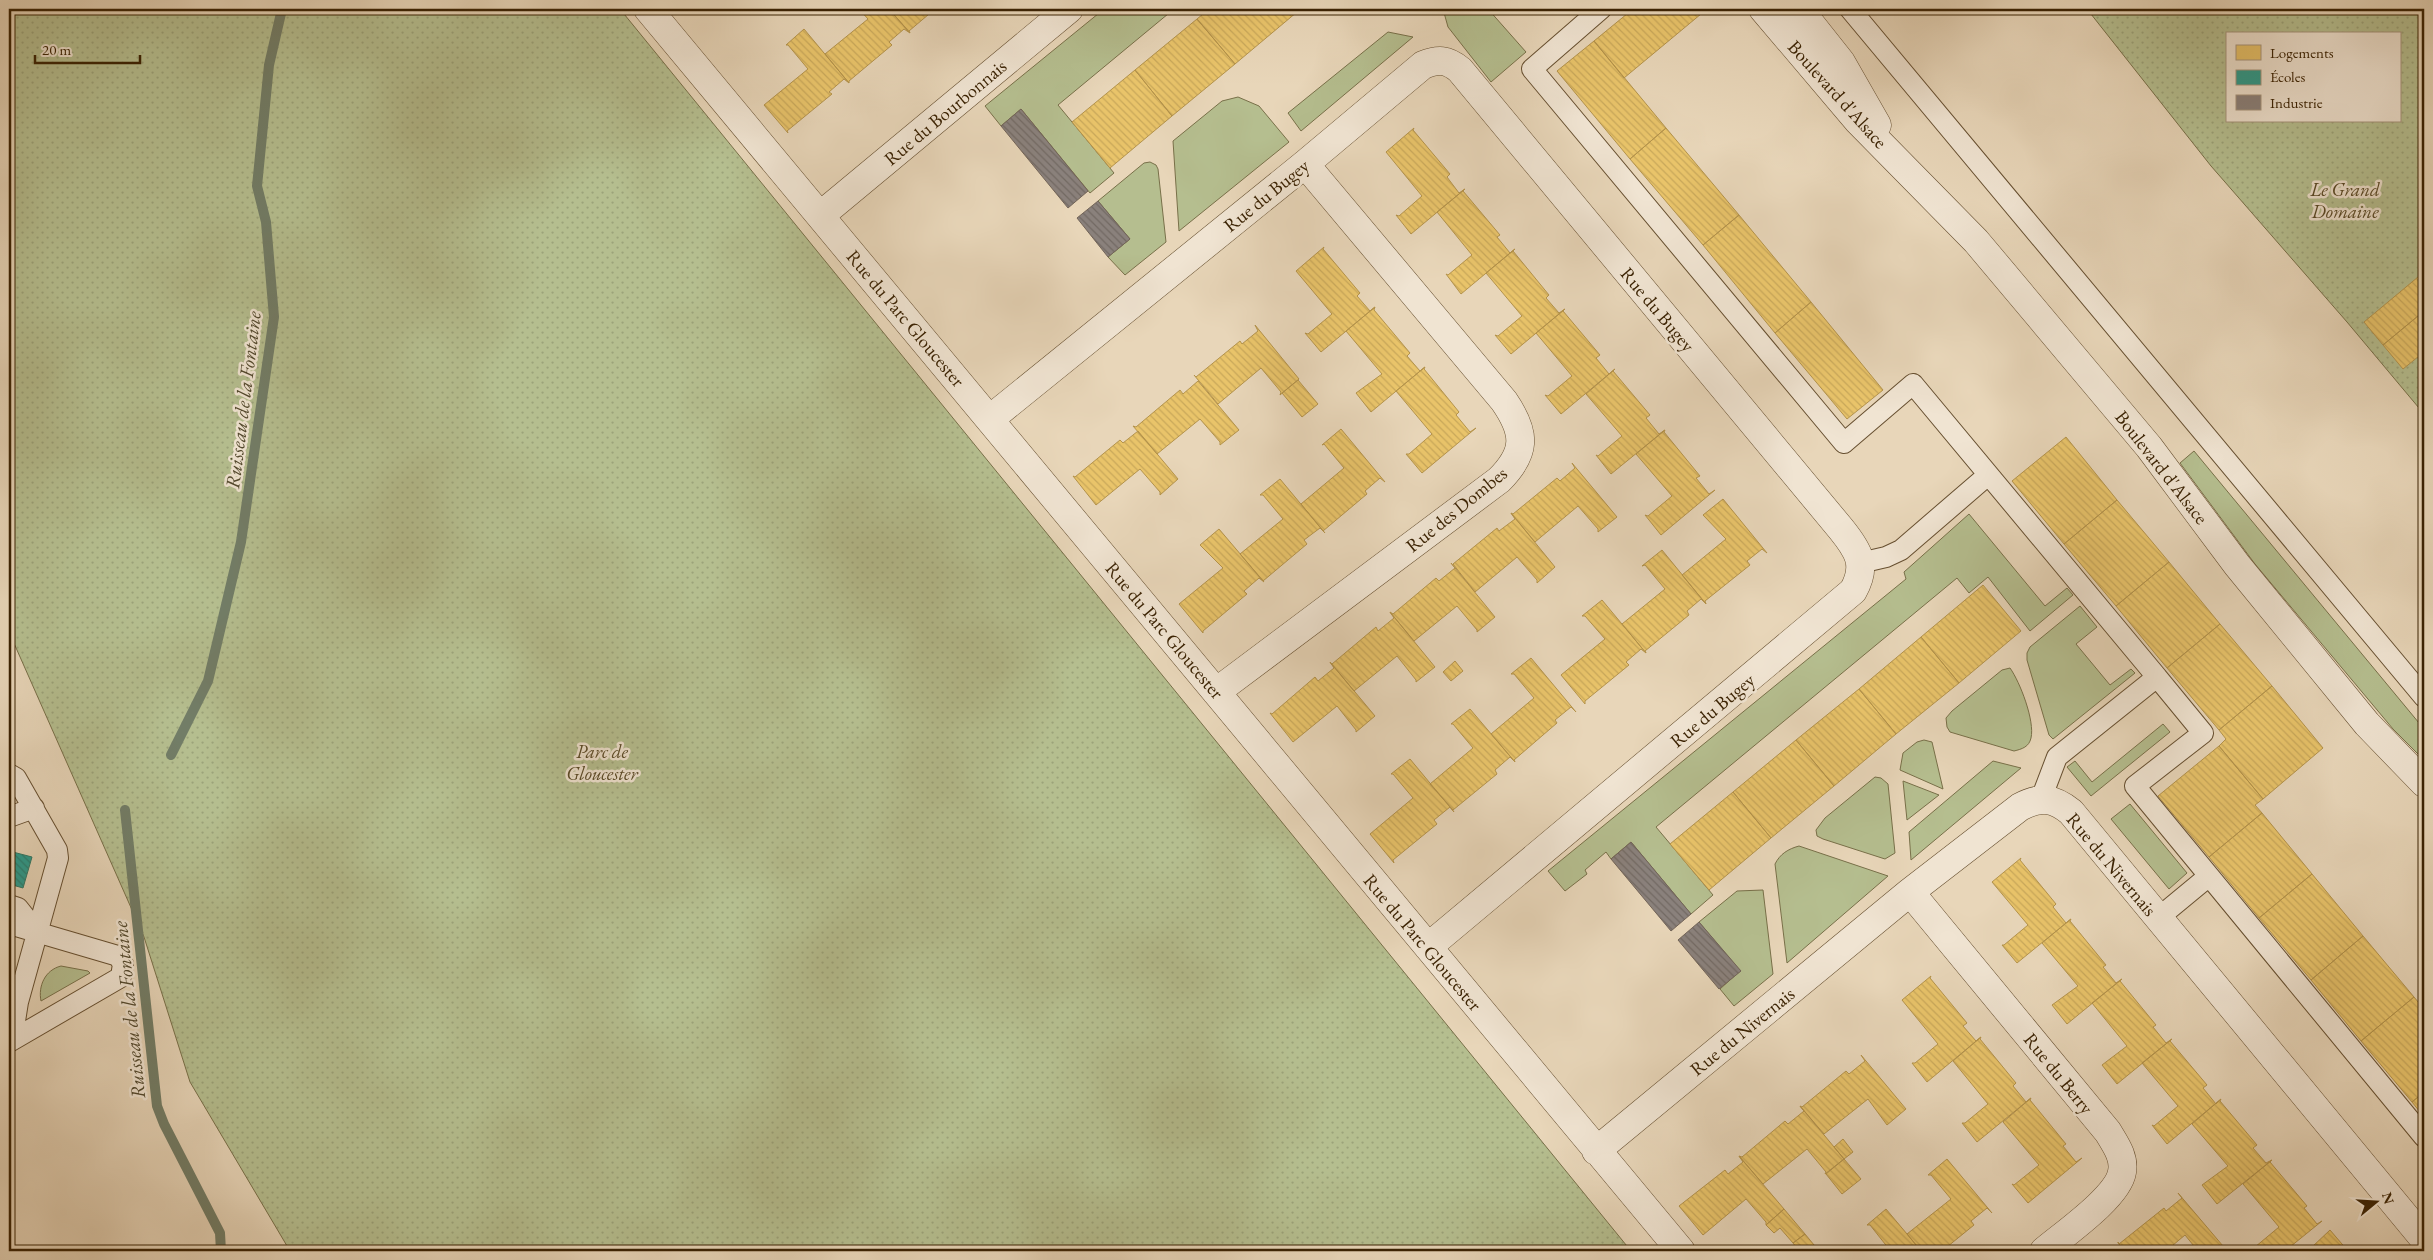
<svg xmlns="http://www.w3.org/2000/svg" width="2433" height="1260" font-family="'EB Garamond',serif">
  <style>
    .green { fill: #b5be8f; stroke: #787049 }
    .park { fill: url(#park-dots); stroke: #787049; fill-rule: evenodd }
    .homes { fill: url(#homes-back-hatch); stroke: #b4934b }
    .schools { fill: url(#schools-back-hatch); stroke: #2f7865 }
    .industry { fill: url(#industry-back-hatch); stroke: #726458 }
    .lines { fill: none; stroke-linecap: round; stroke-linejoin: round }
    .stream { stroke: #727d67; stroke-width: 10 }
    .service-casing { stroke: #664f30; stroke-width: 22 }
    .minor-casing { stroke: #664f30; stroke-width: 29 }
    .tertiary-casing { stroke: #664f30; stroke-width: 29 }
    .service { stroke: #f0e4d2; stroke-width: 20 }
    .minor { stroke: #f0e4d2; stroke-width: 28 }
    .tertiary { stroke: #f0e4d2; stroke-width: 28 }
    .labels { text-anchor: middle; stroke-width: 5; stroke-linejoin: round; paint-order: stroke }
    .street-label { font-size: 19px; fill: #3a2203; stroke: #f0e4d2 }
    .park-label { font-size: 19px; font-style: italic; fill: #594926; stroke: #f0e4d2 }
    .water-label { font-size: 20px; font-style: italic; fill: #52482d; stroke: #f0e4d2 }
  </style>
  <defs>
    <pattern id="park-dots" width="8" height="8" patternUnits="userSpaceOnUse" patternTransform="scale(1.25)"><rect width="8" height="8" fill="#b5be8f"/><path d="M2 2h.1M6 6h.1" fill="none" stroke="#9ca37a" stroke-width="1.8" stroke-linecap="round"/></pattern>
    <pattern id="homes-back-hatch" width="6" height="6" patternUnits="userSpaceOnUse" patternTransform="scale(1.25)"><rect width="6" height="6" fill="#e9c46a"/><path d="M-1 5l2 2M0 0l6 6M5-1l2 2" fill="none" stroke="#c9a85a"/></pattern>
    <pattern id="schools-back-hatch" width="6" height="6" patternUnits="userSpaceOnUse" patternTransform="scale(1.25)"><rect width="6" height="6" fill="#2a9d8f"/><path d="M-1 5l2 2M0 0l6 6M5-1l2 2" fill="none" stroke="#258073"/></pattern>
    <pattern id="industry-back-hatch" width="6" height="6" patternUnits="userSpaceOnUse" patternTransform="scale(1.25)"><rect width="6" height="6" fill="#8a817c"/><path d="M-1 5l2 2M0 0l6 6M5-1l2 2" fill="none" stroke="#726963"/></pattern>
  </defs>
  <rect width="100%" height="100%" fill="#e8d6b9"/>
  <filter id="stains"><feTurbulence type="fractalNoise" baseFrequency=".004" numOctaves="4"/><feColorMatrix values="0 0 0 0 .2 0 0 0 0 .09 0 0 0 0 .02 0 0 0 .5 -.17"/></filter>
  <radialGradient id="worn" r=".72"><stop offset=".6" stop-color="#630" stop-opacity="0"/><stop offset="1" stop-color="#630" stop-opacity=".3"/></radialGradient>
  <path class="green" d="M 1104,9 L 1174,9 L 1058,105 L 1114,173 L 1090,193 L 1021,109 L 1001,126 L 985,106 Z
    M 1443,9 L 1488,9 L 1526,52 L 1491,82 L 1448,27 Z
    M 1388,32 L 1413,37 L 1301,131 L 1288,113 Z
    M 1238,97 L 1259,106 L 1289,142 L 1179,231 L 1173,141 L 1222,101 Z
    M 1150,162 L 1156,165 L 1158,169 L 1166,242 L 1125,275 L 1108,257 L 1130,239 L 1098,201 L 1144,163 Z
    M 2194,451 L 2424,729 L 2424,760 L 2393,729 L 2255,564 L 2180,463 Z
    M 1969,514 L 2045,606 L 2067,588 L 2073,595 L 2030,631 L 1988,577 L 1969,593 L 1957,578 L 1656,827 L 1713,895 L 1691,914 L 1631,842 L 1611,859 L 1606,852 L 1585,870 L 1587,874 L 1565,891 L 1548,871 L 1906,579 L 1904,572 Z
    M 2080,606 L 2097,627 L 2076,644 L 2110,685 L 2131,669 L 2135,673 L 2053,739 L 2049,735 L 2027,660 L 2027,653 L 2030,647 Z
    M 2010,668 C 2020,682 2035,721 2031,738 C 2029,747 2022,749 2014,751 L 1950,732 L 1947,727 L 1946,718 L 1952,711 L 2002,670 Z
    M 2163,724 L 2170,732 L 2091,796 L 2067,767 L 2075,761 L 2092,782 Z
    M 1924,740 L 1932,742 L 1943,789 L 1900,770 L 1903,753 L 1917,742 Z
    M 1993,761 L 2021,768 L 1911,860 L 1909,832 Z
    M 1875,777 L 1881,778 L 1888,784 L 1895,853 L 1885,859 L 1823,839 L 1817,836 L 1816,830 L 1825,818 Z
    M 1903,781 L 1939,795 L 1907,820 Z
    M 2130,804 L 2187,873 L 2169,889 L 2111,819 Z
    M 1799,846 L 1888,876 L 1787,963 L 1775,864 C 1780,854 1788,849 1799,846 Z
    M 1763,890 L 1773,974 L 1734,1006 L 1720,989 L 1740,971 L 1699,922 L 1737,891 Z
    M 61,966 L 88,971 L 90,973 L 41,1001 C 38,986 45,970 61,966 Z"/>
  <path class="park" d="M 9,9 L 620,9 L 1631,1251 L 290,1251 L 190,1082 L 144,937 L 9,632 Z
    M 2087,9 L 2424,9 L 2424,414 L 2347,322 L 2211,166 ZM 2227,34 L 2399,34 L 2399,121 L 2227,121 Z"/>
  <path class="homes" d="M 859,9 L 889,9 L 910,33 L 904,29 L 889,42 L 892,45 L 849,81 L 849,83 L 825,54 L 868,19 Z
    M 889,9 L 935,9 L 909,31 L 910,33 Z
    M 1209,9 L 1294,9 L 1297,12 L 1235,64 L 1197,19 Z
    M 1633,9 L 1707,9 L 1624,78 L 1594,41 Z
    M 1197,19 L 1235,64 L 1172,116 L 1135,70 Z
    M 804,29 L 849,83 L 844,79 L 829,92 L 832,94 L 787,131 L 788,133 L 764,105 L 808,69 L 788,45 L 786,45 Z
    M 1594,41 L 1666,128 L 1630,159 L 1557,71 Z
    M 1135,70 L 1172,116 L 1110,168 L 1072,122 Z
    M 1414,128 L 1413,130 L 1450,174 L 1447,177 L 1459,193 L 1465,189 L 1411,234 L 1396,215 L 1399,216 L 1422,196 L 1386,152 Z
    M 1666,128 L 1739,215 L 1703,245 L 1630,159 Z
    M 1465,189 L 1463,191 L 1500,235 L 1497,237 L 1510,253 L 1515,249 L 1461,294 L 1446,274 L 1448,275 L 1472,255 L 1437,212 Z
    M 1739,215 L 1811,302 L 1775,333 L 1703,245 Z
    M 1324,247 L 1323,249 L 1360,293 L 1357,296 L 1370,311 L 1375,307 L 1321,352 L 1305,333 L 1308,334 L 1332,314 L 1296,271 Z
    M 1515,249 L 1513,251 L 1549,295 L 1546,298 L 1559,313 L 1565,309 L 1511,354 L 1495,335 L 1498,336 L 1522,316 L 1486,273 Z
    M 2424,272 L 2424,311 L 2383,345 L 2364,322 Z
    M 1811,302 L 1883,390 L 1847,419 L 1775,333 Z
    M 1375,307 L 1374,310 L 1410,353 L 1407,356 L 1420,371 L 1425,367 L 1371,412 L 1356,393 L 1382,374 L 1346,331 Z
    M 1565,309 L 1563,311 L 1600,355 L 1596,358 L 1609,374 L 1615,369 L 1561,414 L 1545,395 L 1548,396 L 1572,376 L 1536,333 Z
    M 2424,311 L 2424,352 L 2403,369 L 2383,345 Z
    M 1255,325 L 1299,379 L 1280,395 L 1281,392 L 1261,368 L 1218,404 L 1194,375 L 1196,377 L 1240,341 L 1242,344 L 1258,331 Z
    M 2424,365 L 2424,381 L 2418,369 Z
    M 1425,367 L 1424,369 L 1459,412 L 1456,415 L 1470,432 L 1476,428 L 1422,473 L 1406,454 L 1409,454 L 1432,434 L 1396,391 Z
    M 1615,369 L 1613,371 L 1650,415 L 1646,418 L 1659,434 L 1665,430 L 1611,474 L 1596,455 L 1598,456 L 1622,436 L 1586,394 Z
    M 1298,380 L 1318,404 L 1302,417 L 1282,393 Z
    M 1198,381 L 1239,430 L 1220,445 L 1220,442 L 1200,419 L 1157,454 L 1133,426 L 1136,427 L 1180,390 L 1183,394 Z
    M 1341,429 L 1385,482 L 1380,478 L 1365,491 L 1367,494 L 1323,531 L 1301,504 L 1344,468 L 1324,444 L 1322,445 Z
    M 1665,430 L 1664,432 L 1700,476 L 1696,478 L 1709,494 L 1715,490 L 1661,535 L 1645,515 L 1648,516 L 1672,496 L 1636,454 Z
    M 1138,431 L 1178,479 L 1160,495 L 1160,492 L 1140,469 L 1096,505 L 1073,476 L 1075,477 L 1120,440 L 1123,443 Z
    M 2066,437 L 2117,500 L 2064,544 L 2012,481 Z
    M 1572,463 L 1617,517 L 1598,532 L 1598,529 L 1578,506 L 1535,542 L 1511,513 L 1513,514 L 1557,478 L 1560,481 L 1575,468 Z
    M 1280,479 L 1325,533 L 1320,528 L 1304,540 L 1307,544 L 1263,581 L 1240,554 L 1283,519 L 1263,495 L 1260,495 Z
    M 1723,499 L 1767,553 L 1762,549 L 1747,561 L 1750,565 L 1705,601 L 1706,604 L 1682,575 L 1726,539 L 1703,515 Z
    M 2117,500 L 2169,562 L 2116,606 L 2064,544 Z
    M 1511,513 L 1555,567 L 1537,583 L 1537,580 L 1517,557 L 1475,592 L 1453,564 L 1497,528 L 1499,531 L 1515,519 Z
    M 1219,529 L 1264,582 L 1259,578 L 1244,591 L 1247,594 L 1203,631 L 1203,633 L 1179,604 L 1223,568 L 1200,545 Z
    M 1662,550 L 1706,604 L 1701,599 L 1687,611 L 1689,615 L 1645,651 L 1646,653 L 1622,624 L 1665,589 L 1645,565 L 1642,566 Z
    M 2169,562 L 2220,624 L 2167,668 L 2116,606 Z
    M 1451,563 L 1495,617 L 1477,632 L 1477,630 L 1457,606 L 1414,641 L 1390,612 L 1393,614 L 1436,578 L 1439,581 L 1455,568 Z
    M 1983,585 L 2021,631 L 1959,683 L 1921,637 Z
    M 1602,600 L 1646,653 L 1641,649 L 1626,662 L 1629,665 L 1585,701 L 1585,704 L 1561,675 L 1605,639 L 1585,616 L 1582,616 Z
    M 1390,612 L 1435,667 L 1416,682 L 1416,680 L 1397,656 L 1354,691 L 1330,662 L 1332,664 L 1376,627 L 1378,631 L 1394,618 Z
    M 2220,624 L 2272,686 L 2219,730 L 2167,668 Z
    M 1921,637 L 1959,683 L 1896,734 L 1859,689 Z
    M 1531,658 L 1576,712 L 1571,707 L 1555,720 L 1557,723 L 1514,760 L 1515,762 L 1491,734 L 1534,698 L 1514,674 L 1511,674 Z
    M 1455,661 L 1463,671 L 1451,681 L 1443,672 Z
    M 1330,662 L 1375,716 L 1356,732 L 1356,730 L 1337,706 L 1293,742 L 1270,713 L 1272,714 L 1315,677 L 1318,681 L 1334,668 Z
    M 2272,686 L 2323,748 L 2263,799 L 2219,746 L 2226,739 L 2219,730 Z
    M 1859,689 L 1896,734 L 1834,786 L 1796,740 Z
    M 1470,709 L 1515,762 L 1510,757 L 1495,770 L 1497,774 L 1453,810 L 1430,784 L 1473,748 L 1453,724 L 1451,724 Z
    M 1796,740 L 1834,786 L 1771,838 L 1733,792 Z
    M 2219,746 L 2263,799 L 2255,805 L 2262,813 L 2209,857 L 2158,796 Z
    M 1410,759 L 1454,812 L 1450,807 L 1434,820 L 1437,824 L 1393,860 L 1394,863 L 1370,834 L 1413,798 L 1393,774 L 1391,774 Z
    M 1733,792 L 1771,838 L 1709,890 L 1670,844 Z
    M 2262,813 L 2312,874 L 2259,918 L 2209,857 Z
    M 2021,858 L 2020,860 L 2056,904 L 2053,907 L 2066,923 L 2071,919 L 2017,963 L 2002,945 L 2004,945 L 2028,925 L 1992,882 Z
    M 2312,874 L 2363,936 L 2311,980 L 2259,918 Z
    M 2071,919 L 2070,921 L 2106,965 L 2103,967 L 2116,983 L 2122,979 L 2067,1024 L 2052,1005 L 2078,986 L 2042,943 Z
    M 2363,936 L 2414,997 L 2361,1041 L 2311,980 Z
    M 1931,976 L 1930,978 L 1967,1023 L 1963,1026 L 1976,1041 L 1981,1037 L 1927,1082 L 1912,1063 L 1915,1063 L 1938,1044 L 1902,1000 Z
    M 2122,979 L 2120,981 L 2156,1025 L 2153,1027 L 2166,1043 L 2172,1039 L 2117,1084 L 2102,1065 L 2127,1046 L 2092,1003 Z
    M 2414,997 L 2424,1009 L 2424,1092 L 2412,1102 L 2361,1041 Z
    M 1981,1037 L 1980,1039 L 2016,1083 L 2013,1086 L 2026,1102 L 2031,1098 L 1977,1142 L 1962,1123 L 1965,1123 L 1988,1104 L 1953,1061 Z
    M 2172,1039 L 2170,1041 L 2207,1085 L 2203,1088 L 2216,1104 L 2221,1099 L 2167,1144 L 2152,1125 L 2154,1126 L 2178,1106 L 2142,1063 Z
    M 1861,1055 L 1906,1109 L 1887,1125 L 1868,1099 L 1824,1134 L 1800,1106 L 1802,1107 L 1846,1071 L 1849,1074 L 1865,1061 Z
    M 2424,1092 L 2424,1117 L 2412,1102 Z
    M 2031,1098 L 2030,1100 L 2066,1144 L 2063,1146 L 2076,1162 L 2082,1158 L 2028,1203 L 2012,1184 L 2014,1185 L 2039,1165 L 2003,1122 Z
    M 2221,1099 L 2220,1101 L 2257,1145 L 2253,1148 L 2266,1163 L 2272,1160 L 2217,1204 L 2202,1185 L 2228,1166 L 2192,1124 Z
    M 1800,1106 L 1844,1159 L 1825,1174 L 1826,1172 L 1807,1149 L 1763,1184 L 1739,1156 L 1742,1157 L 1785,1121 L 1788,1124 L 1804,1111 Z
    M 1843,1139 L 1853,1152 L 1844,1159 L 1834,1147 Z
    M 1739,1156 L 1784,1209 L 1766,1225 L 1766,1222 L 1746,1199 L 1703,1235 L 1679,1206 L 1725,1170 L 1728,1174 L 1743,1162 Z
    M 1844,1159 L 1861,1179 L 1842,1194 L 1826,1174 Z
    M 1947,1159 L 1992,1213 L 1987,1208 L 1971,1221 L 1974,1225 L 1942,1251 L 1921,1251 L 1907,1234 L 1951,1199 L 1931,1175 L 1928,1175 Z
    M 2272,1160 L 2270,1162 L 2307,1206 L 2304,1208 L 2317,1224 L 2322,1221 L 2285,1251 L 2257,1251 L 2252,1246 L 2255,1247 L 2279,1227 L 2243,1184 Z
    M 2178,1193 L 2223,1246 L 2217,1251 L 2198,1251 L 2185,1235 L 2166,1251 L 2125,1251 L 2118,1243 L 2118,1242 L 2119,1244 L 2164,1208 L 2166,1211 L 2182,1198 Z
    M 1784,1209 L 1805,1234 L 1793,1243 L 1780,1228 L 1774,1233 L 1766,1225 Z
    M 1886,1209 L 1907,1234 L 1921,1251 L 1887,1251 L 1889,1249 L 1870,1225 L 1867,1225 Z
    M 2330,1230 L 2348,1251 L 2318,1251 L 2313,1245 L 2312,1247 Z
    M 1805,1234 L 1819,1251 L 1799,1251 L 1793,1243 Z"/>
  <path class="schools" d="M 9,851 L 32,857 L 23,888 L 9,884 Z"/>
  <path class="industry" d="M 1021,109 L 1088,191 L 1068,208 L 1001,126 Z
    M 1098,201 L 1130,239 L 1108,257 L 1077,218 Z
    M 1631,842 L 1691,914 L 1671,931 L 1611,859 Z
    M 1699,922 L 1741,971 L 1719,989 L 1678,940 Z"/>
  <g class="lines">
    <path class="stream" d="M 171,755 L 208,681 L 241,542 L 274,317 L 266,222 L 257,186 L 269,65 L 282,9
      M 125,810 L 157,1106 L 164,1124 L 220,1233 L 221,1251"/>
    <g class="service-casing">
      <path id="service" d="M 1601,9 L 1532,69 L 1844,443 L 1913,384 L 2157,677 L 2057,757 L 2041,799
        M 1850,9 L 2424,697
        M 1860,563 L 1886,557 L 1901,550 L 1988,475
        M 2157,677 L 2203,733 L 2135,786 L 2424,1137
        M 9,774 L 16,778 L 57,850 L 58,858 L 18,1002 L 12,1040
        M 9,817 L 34,808
        M 9,905 L 18,908 L 37,932
        M 2157,919 L 2209,876
        M 9,924 L 118,956 L 123,964 L 121,977 L 9,1042"/>
    </g>
    <g class="minor-casing">
      <path id="minor" d="M 648,9 L 1681,1251
        M 821,215 L 1069,9
        M 990,419 L 1305,164 L 1423,65 C 1438,59 1447,59 1460,70 L 1841,529 C 1858,550 1868,565 1853,591 L 1428,947
        M 1216,692 L 1499,480 C 1527,452 1526,433 1504,401 L 1305,164
        M 1910,892 L 2108,1132 C 2115,1144 2125,1157 2122,1172 C 2118,1197 2064,1234 2044,1251
        M 1596,1151 L 1910,892 L 2020,807 C 2040,796 2054,798 2071,812 L 2424,1239"/>
    </g>
    <g class="tertiary-casing">
      <path id="tertiary" d="M 1763,9 L 1858,121 L 1976,241 L 2149,447 L 2237,565 L 2367,724 L 2424,783
        M 1799,9 L 1841,62 L 1877,125"/>
    </g>
    <use href="#service" class="service"/>
    <use href="#minor" class="minor"/>
    <use href="#tertiary" class="tertiary"/>
  </g>
  <g class="labels">
    <g class="street-label">
      <text transform="translate(1838 94) rotate(48)" y="7">Boulevard d'Alsace</text>
      <text transform="translate(945 112) rotate(-40)" y="7">Rue du Bourbonnais</text>
      <text transform="translate(1266 195) rotate(-39)" y="7">Rue du Bugey</text>
      <text transform="translate(1658 309) rotate(50)" y="7">Rue du Bugey</text>
      <text transform="translate(906 318) rotate(50)" y="7">Rue du Parc Gloucester</text>
      <text transform="translate(2162 467) rotate(52)" y="7">Boulevard d'Alsace</text>
      <text transform="translate(1456 509) rotate(-39)" y="7">Rue des Dombes</text>
      <text transform="translate(1165 630) rotate(50)" y="7">Rue du Parc Gloucester</text>
      <text transform="translate(1712 710) rotate(-40)" y="7">Rue du Bugey</text>
      <text transform="translate(2112 864) rotate(50)" y="7">Rue du Nivernais</text>
      <text transform="translate(1423 942) rotate(50)" y="7">Rue du Parc Gloucester</text>
      <text transform="translate(1742 1031) rotate(-39)" y="7">Rue du Nivernais</text>
      <text transform="translate(2059 1073) rotate(51)" y="7">Rue du Berry</text>
    </g>
    <g class="park-label">
      <text x="2345" y="196">Le Grand<tspan x="2345" dy="22">Domaine</tspan></text>
      <text x="602" y="758">Parc de<tspan x="602" dy="22">Gloucester</tspan></text>
    </g>
    <g class="water-label">
      <text transform="translate(243 400) rotate(-83)" y="7">Ruisseau de la Fontaine</text>
      <text transform="translate(129 1010) rotate(-96)" y="7">Ruisseau de la Fontaine</text>
    </g>
  </g>
  <rect width="2433" height="1260" fill="none" stroke="#e8d6b9" stroke-width="30"/>
  <rect x="10" y="10" width="2413" height="1240" fill="none" stroke="#3a2203" stroke-width="2.5"/>
  <rect x="15" y="15" width="2403" height="1230" fill="none" stroke="#3a2203"/>
  <rect x="2226" y="32" width="175" height="90" fill="#f0e4d2" stroke="#a7967f"/>
  <rect x="2236" y="45" width="25" height="15" fill="#e9c46a" stroke="#a7967f"/>
  <text x="2270" y="58" font-size="15" fill="#3a2203">Logements</text>
  <rect x="2236" y="70" width="25" height="15" fill="#2a9d8f" stroke="#a7967f"/>
  <text x="2270" y="82" font-size="15" fill="#3a2203">Écoles</text>
  <rect x="2236" y="95" width="25" height="15" fill="#8a817c" stroke="#a7967f"/>
  <text x="2270" y="108" font-size="15" fill="#3a2203">Industrie</text>
  <g transform="translate(2376 1202) rotate(72)" stroke="#f0e4d2" stroke-width="4" paint-order="stroke">
  <path d="M0-4L9 19L0 12L-9 19Z" fill="#3a2203"/>
  <text y="-8" font-size="14" font-weight="bold" text-anchor="middle" fill="#3a2203">N</text>
  </g>
  <path d="M35 55v8h105v-8" fill="none" stroke="#3a2203" stroke-width="2.5"/>
  <text x="42" y="55" font-size="15" fill="#3a2203" stroke="#f0e4d2" stroke-width="4" paint-order="stroke">20 m</text>
  <rect width="100%" height="100%" filter="url(#stains)"/>
  <rect width="100%" height="100%" fill="url(#worn)"/>
</svg>
